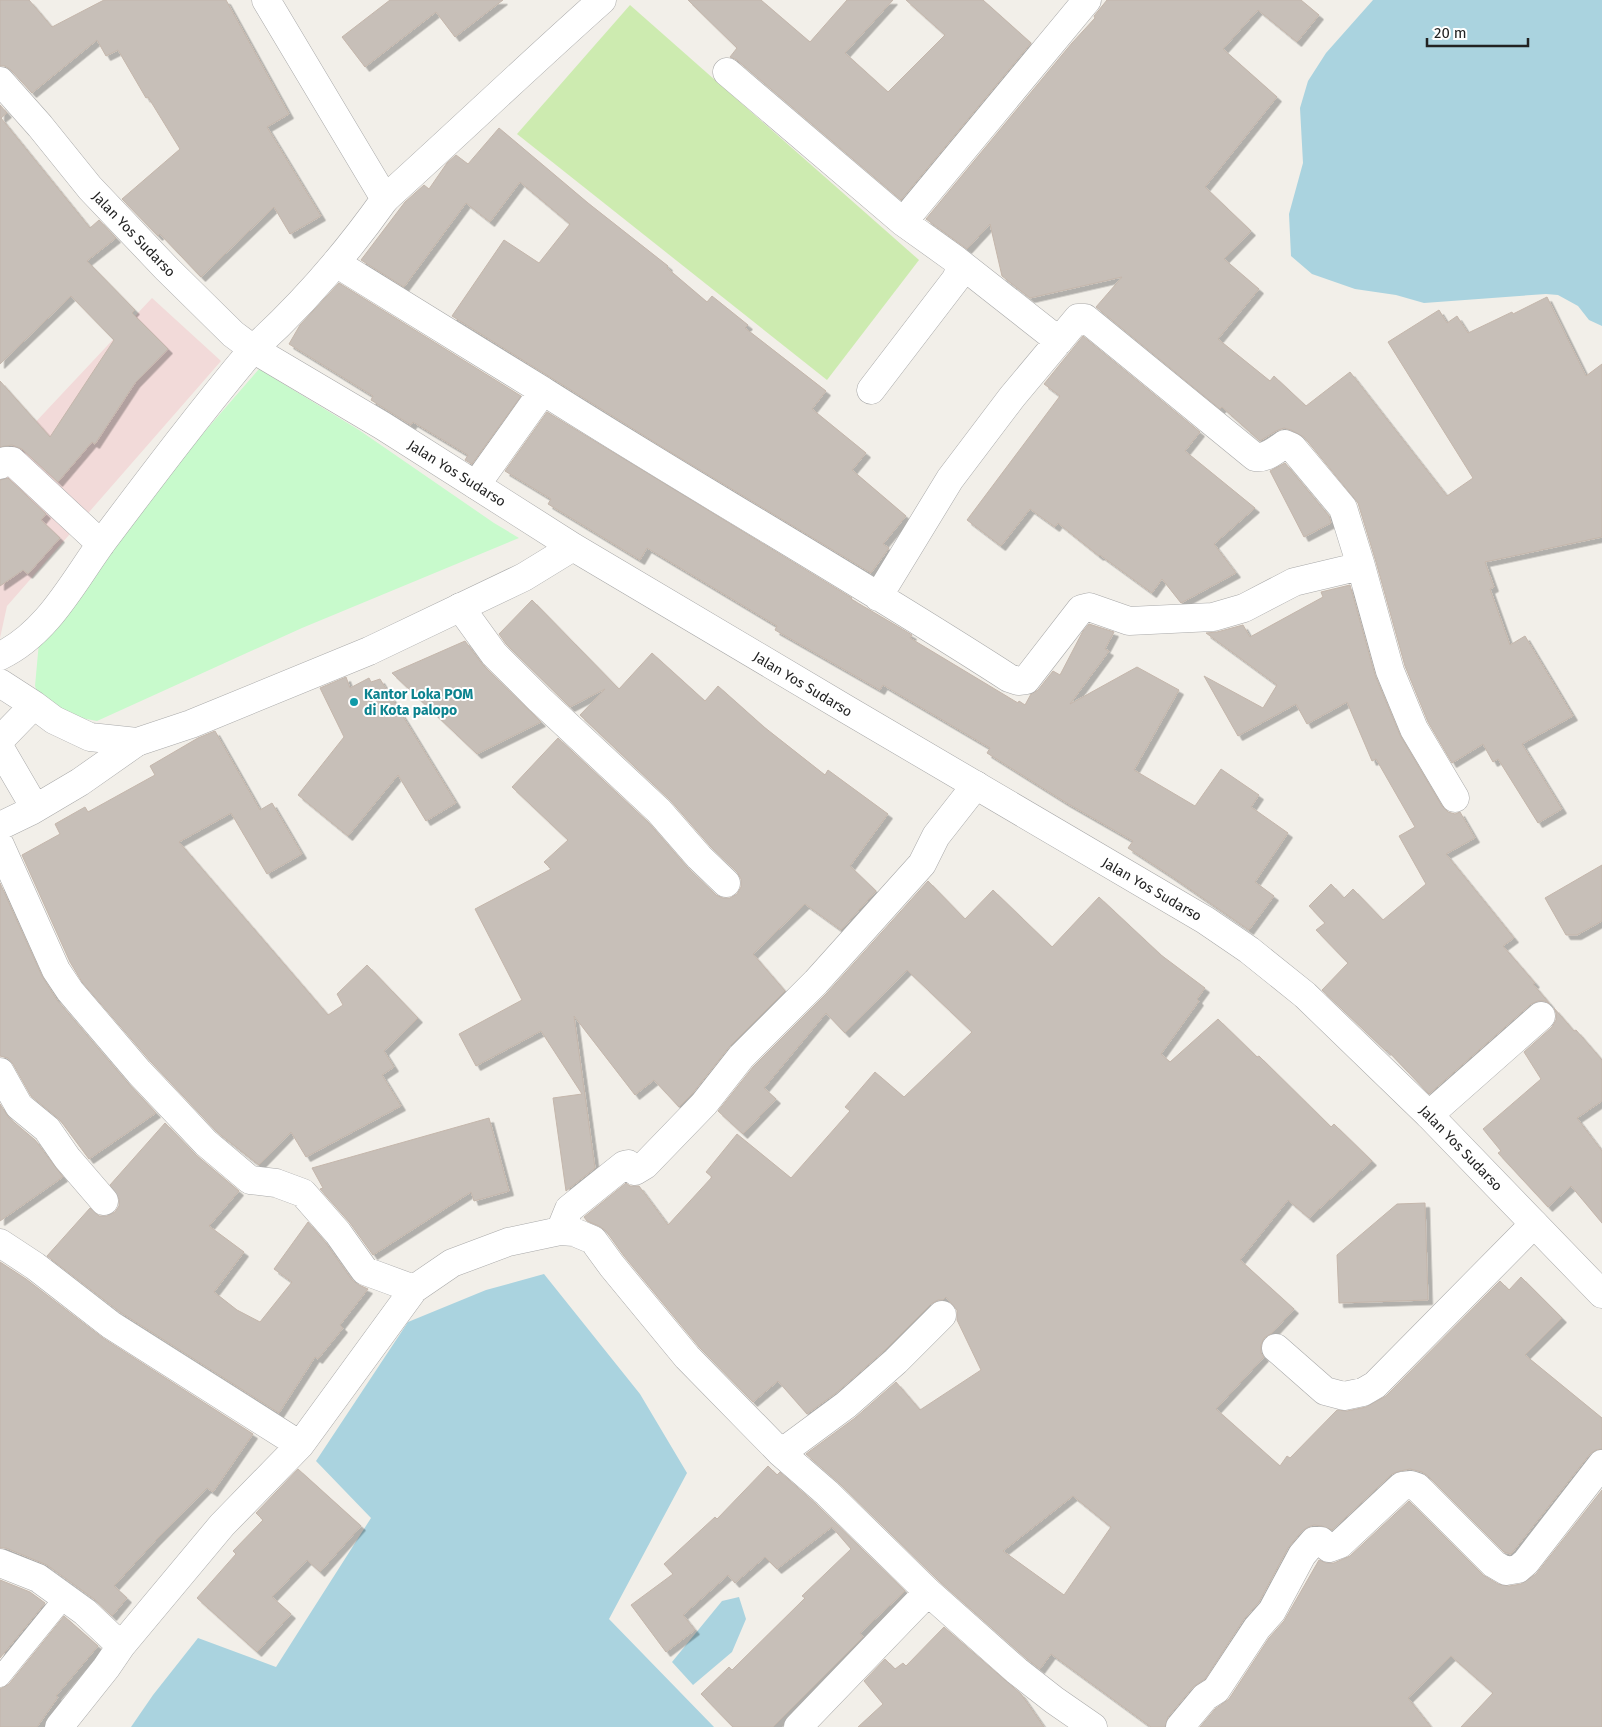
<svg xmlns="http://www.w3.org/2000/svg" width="1602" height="1727" font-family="'Fira Sans',sans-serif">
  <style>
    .commercial { fill: #f2dad9 }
    .grass { fill: #cdebb0 }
    .park { fill: #c8facc }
    .water { fill: #aad3df }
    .building { fill: #c7bfb8; stroke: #c4b6ab; fill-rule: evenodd; filter: url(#shadow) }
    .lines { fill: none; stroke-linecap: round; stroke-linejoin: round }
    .service-casing { stroke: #a9a9a9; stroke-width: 21 }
    .minor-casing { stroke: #a9a9a9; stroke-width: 29 }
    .tertiary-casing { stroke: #a9a9a9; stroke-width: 29 }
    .service { stroke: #fff; stroke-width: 20 }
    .minor { stroke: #fff; stroke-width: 28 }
    .tertiary { stroke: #fff; stroke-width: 28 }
    .culture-dot { fill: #0f9aa8; stroke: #fff; stroke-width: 2 }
    .labels { text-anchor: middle; stroke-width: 4; stroke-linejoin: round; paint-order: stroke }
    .street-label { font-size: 14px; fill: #222; stroke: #fff }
    .culture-label { font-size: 14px; font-weight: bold; fill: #0d838f; stroke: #fff; text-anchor: start }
  </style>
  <defs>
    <filter id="shadow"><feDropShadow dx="4.5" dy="4.5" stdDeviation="0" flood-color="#0004"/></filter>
  </defs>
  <rect width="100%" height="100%" fill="#f2efe9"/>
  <path class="commercial" d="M 152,298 L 221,361 L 7,606 L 0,638 L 0,460 Z"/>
  <path class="grass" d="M 630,5 L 919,260 L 827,380 L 517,134 Z"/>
  <path class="park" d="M 259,369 L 359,430 L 494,523 L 519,538 L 302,628 L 97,721 L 44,711 L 35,686 L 41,620 Z"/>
  <path class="water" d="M 1373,0 L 1602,0 L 1602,326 L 1589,320 L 1578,306 L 1558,295 L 1546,294 L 1424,303 L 1396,295 L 1355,289 L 1312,274 L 1291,256 L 1289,214 L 1303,163 L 1300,108 L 1308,81 L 1326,53 Z
    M 544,1274 L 640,1394 L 687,1473 L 609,1619 L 714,1727 L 131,1727 L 153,1695 L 198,1638 L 276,1667 L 371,1518 L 316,1461 L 408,1322 L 486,1290 Z
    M 739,1597 L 746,1619 L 732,1652 L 693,1685 L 672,1662 L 722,1601 Z"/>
  <path class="building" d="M 0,0 L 29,0 L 52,27 L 104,0 L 226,0 L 289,114 L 267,127 L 321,216 L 290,234 L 274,207 L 201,277 L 160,234 L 158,236 L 122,199 L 180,149 L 148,97 L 146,98 L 118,50 L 106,56 L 97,40 L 32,93 L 11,70 L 5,66 L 0,66 Z
    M 390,0 L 503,0 L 455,37 L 436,12 L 365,67 L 342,37 Z
    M 688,0 L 761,0 L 810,42 L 847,0 L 893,0 L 845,53 L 888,92 L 945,35 L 906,0 L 983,0 L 1031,43 L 901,200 L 737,60 L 730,57 L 737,48 Z
    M 1107,0 L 1301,0 L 1319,15 L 1297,42 L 1258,10 L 1223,49 L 1277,97 L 1205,187 L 1251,231 L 1224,259 L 1259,289 L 1218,339 L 1270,381 L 1274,376 L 1306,406 L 1350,372 L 1447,496 L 1473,478 L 1388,342 L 1439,310 L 1447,323 L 1457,316 L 1468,333 L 1512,312 L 1513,314 L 1547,297 L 1586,376 L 1602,364 L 1602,537 L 1485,562 L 1494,587 L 1490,589 L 1510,645 L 1525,636 L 1573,716 L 1522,744 L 1562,809 L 1538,823 L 1498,759 L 1493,762 L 1483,744 L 1452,763 L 1428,722 L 1405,666 L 1376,562 L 1358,503 L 1304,437 L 1291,430 L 1284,428 L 1276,431 L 1260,441 L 1222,407 L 1220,409 L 1096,307 L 1122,277 L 1030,298 L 1002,276 L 990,224 L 967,249 L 926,219 L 1072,43 L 1095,18 L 1094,16 Z
    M 0,105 L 7,113 L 1,118 L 90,228 L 99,220 L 116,238 L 87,261 L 135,310 L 132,313 L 168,349 L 135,383 L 95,444 L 92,442 L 58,482 L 22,449 L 12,445 L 0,447 L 0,381 L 50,437 L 114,340 L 71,296 L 0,364 Z
    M 499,128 L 588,203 L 668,266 L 667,268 L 707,302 L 712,296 L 748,325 L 745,328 L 826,391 L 812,409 L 866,453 L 852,470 L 906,516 L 883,544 L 889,548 L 871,573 L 667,450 L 452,316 L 504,240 L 539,263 L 570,224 L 520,182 L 490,222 L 466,203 L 404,287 L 361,260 L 405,202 L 424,185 L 429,189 L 447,163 L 456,155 L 468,164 Z
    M 339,283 L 521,396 L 472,464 L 465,460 L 468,455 L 413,422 L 411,425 L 371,400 L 373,396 L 289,344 L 300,325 Z
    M 1083,336 L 1200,432 L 1185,451 L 1255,508 L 1214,544 L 1236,573 L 1181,603 L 1162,579 L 1152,593 L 1100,555 L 1099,556 L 1058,523 L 1055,527 L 1030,509 L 1001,546 L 967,520 L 1060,396 L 1044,384 Z
    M 547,412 L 852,598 L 851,599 L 897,626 L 912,635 L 910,638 L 1018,703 L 1019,701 L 1025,705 L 1031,694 L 1038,690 L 1053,671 L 1060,675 L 1083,631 L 1089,624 L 1114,632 L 1105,649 L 1109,651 L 1070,704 L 1137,667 L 1179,690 L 1134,770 L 1195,806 L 1221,769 L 1259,795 L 1251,807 L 1288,833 L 1255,882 L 1274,896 L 1249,930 L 1171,876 L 1128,848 L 1133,841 L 1065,802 L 987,753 L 990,748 L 883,685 L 880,690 L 775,630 L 777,626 L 647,548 L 640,560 L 548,504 L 551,499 L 505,471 Z
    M 1285,463 L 1329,516 L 1331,523 L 1304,537 L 1270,471 Z
    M 8,478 L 46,514 L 41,520 L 60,538 L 28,574 L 23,570 L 0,586 L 0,480 Z
    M 1350,585 L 1375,675 L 1400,735 L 1442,806 L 1448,812 L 1455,814 L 1460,812 L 1475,838 L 1446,854 L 1514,938 L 1503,946 L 1535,983 L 1533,984 L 1550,1004 L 1545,1001 L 1538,1001 L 1531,1004 L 1429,1094 L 1387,1050 L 1386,1051 L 1322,990 L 1348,963 L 1316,930 L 1325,923 L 1309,906 L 1331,884 L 1344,898 L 1353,889 L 1383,920 L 1426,884 L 1399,836 L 1415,827 L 1376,759 L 1372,761 L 1347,702 L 1307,724 L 1296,704 L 1238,736 L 1204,676 L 1263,708 L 1277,685 L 1206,633 L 1217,632 L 1243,625 L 1250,637 L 1323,597 L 1321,592 Z
    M 532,600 L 619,689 L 652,653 L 705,701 L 718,686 L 764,727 L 825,775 L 828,770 L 888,814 L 850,866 L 876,891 L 841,930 L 805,904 L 753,954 L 785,991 L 730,1046 L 692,1094 L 679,1107 L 654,1080 L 635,1095 L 574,1016 L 595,1168 L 566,1191 L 553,1098 L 582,1094 L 541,1031 L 476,1066 L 459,1034 L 522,1000 L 475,909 L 551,869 L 544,862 L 568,840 L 512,787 L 558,738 L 648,822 L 687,867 L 716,895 L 723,898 L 730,898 L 737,894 L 741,887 L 741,879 L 737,872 L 710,846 L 670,800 L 580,715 L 605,689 L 570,707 L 506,644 L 499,634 Z
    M 465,641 L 483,665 L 541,722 L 477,754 L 392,673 Z
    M 346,677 L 350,688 L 369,678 L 371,682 L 380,679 L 456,803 L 426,821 L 398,775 L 348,836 L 298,795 L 344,737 L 320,688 Z
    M 215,731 L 260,810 L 272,803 L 302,854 L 267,874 L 231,813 L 179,842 L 328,1015 L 343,1005 L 337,994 L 367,965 L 418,1018 L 384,1051 L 394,1067 L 382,1075 L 401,1106 L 306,1157 L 291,1132 L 259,1165 L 217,1132 L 151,1062 L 82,982 L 70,962 L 22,855 L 60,834 L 55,824 L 85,807 L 88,812 L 155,775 L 150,766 L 198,738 Z
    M 1602,865 L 1602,921 L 1577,935 L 1566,935 L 1545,898 Z
    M 928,881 L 965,919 L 993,890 L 1052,947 L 1099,897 L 1161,955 L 1205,988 L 1197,999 L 1199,1001 L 1161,1054 L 1170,1062 L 1218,1019 L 1257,1057 L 1259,1056 L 1331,1127 L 1334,1124 L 1372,1161 L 1309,1218 L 1288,1200 L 1240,1260 L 1294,1309 L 1272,1333 L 1264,1338 L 1261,1345 L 1261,1353 L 1264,1357 L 1216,1409 L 1280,1466 L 1287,1456 L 1290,1458 L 1337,1410 L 1347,1411 L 1366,1407 L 1386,1396 L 1500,1281 L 1509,1290 L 1521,1277 L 1562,1318 L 1525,1355 L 1602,1418 L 1602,1449 L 1596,1450 L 1590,1454 L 1511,1554 L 1504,1552 L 1428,1476 L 1422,1472 L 1410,1469 L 1400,1471 L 1392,1474 L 1332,1530 L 1322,1526 L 1314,1525 L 1308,1527 L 1302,1531 L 1288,1548 L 1259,1602 L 1244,1619 L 1205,1679 L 1193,1687 L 1168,1717 L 1165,1727 L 1151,1727 L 1051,1654 L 1040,1669 L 1027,1659 L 939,1581 L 838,1482 L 806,1454 L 855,1418 L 896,1382 L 920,1410 L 981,1370 L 957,1320 L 957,1310 L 946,1297 L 943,1300 L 938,1300 L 931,1304 L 885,1350 L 836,1393 L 807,1414 L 778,1381 L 753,1402 L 699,1347 L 624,1256 L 606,1231 L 599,1226 L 587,1221 L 584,1217 L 626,1183 L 630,1186 L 639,1186 L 668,1225 L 712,1177 L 706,1172 L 737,1134 L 791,1178 L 850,1111 L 845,1107 L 875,1072 L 904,1097 L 972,1032 L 907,970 L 845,1033 L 826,1013 L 764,1088 L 776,1099 L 743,1134 L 718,1111 L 753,1067 L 827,993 ZM 1073,1496 L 1111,1527 L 1064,1595 L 1003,1551 Z
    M 0,883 L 42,976 L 57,1000 L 127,1082 L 156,1113 L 89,1159 L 60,1120 L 31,1096 L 13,1064 L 8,1058 L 0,1056 Z
    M 1554,1008 L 1574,1031 L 1576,1030 L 1602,1060 L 1602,1101 L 1577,1118 L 1602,1151 L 1602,1223 L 1571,1186 L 1548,1207 L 1498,1153 L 1501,1151 L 1483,1129 L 1541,1079 L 1524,1052 L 1552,1027 L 1556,1020 L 1556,1013 Z
    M 0,1104 L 9,1118 L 35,1140 L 63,1177 L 0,1221 Z
    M 489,1118 L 509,1191 L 474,1201 L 471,1192 L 373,1255 L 350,1223 L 320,1189 L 323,1188 L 312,1168 Z
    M 165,1123 L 196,1155 L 239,1191 L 209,1226 L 244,1252 L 214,1292 L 237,1310 L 260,1322 L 292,1282 L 274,1269 L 308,1222 L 326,1243 L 352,1280 L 359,1285 L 368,1289 L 340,1325 L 343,1328 L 318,1359 L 315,1357 L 279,1413 L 120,1312 L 47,1256 L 90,1208 L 99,1216 L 107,1216 L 115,1212 L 119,1206 L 119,1199 L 110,1185 Z
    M 1425,1203 L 1428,1300 L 1339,1303 L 1337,1255 L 1397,1204 Z
    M 0,1262 L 26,1279 L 103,1338 L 253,1434 L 213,1492 L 207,1488 L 155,1541 L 114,1586 L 127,1598 L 112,1616 L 94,1599 L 47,1565 L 6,1548 L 0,1548 Z
    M 768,1466 L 777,1475 L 780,1472 L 816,1504 L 905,1591 L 860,1633 L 863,1637 L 773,1727 L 733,1727 L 701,1694 L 729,1667 L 732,1670 L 805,1598 L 802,1596 L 851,1549 L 832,1527 L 777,1569 L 765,1557 L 735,1583 L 728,1575 L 683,1615 L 695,1630 L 666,1652 L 631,1605 L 673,1574 L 664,1564 L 715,1517 L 717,1519 Z
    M 298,1469 L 361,1526 L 320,1572 L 307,1560 L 272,1597 L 291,1614 L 257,1652 L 197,1598 L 236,1554 L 233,1551 L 263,1520 L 256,1513 Z
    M 1602,1490 L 1602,1727 L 1461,1727 L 1493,1693 L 1451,1656 L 1408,1698 L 1431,1727 L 1200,1727 L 1215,1709 L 1229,1699 L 1269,1638 L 1284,1621 L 1319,1560 L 1326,1563 L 1334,1563 L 1350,1556 L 1409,1501 L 1483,1575 L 1498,1584 L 1509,1586 L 1521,1584 L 1536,1574 Z
    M 0,1580 L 30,1592 L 45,1603 L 0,1658 Z
    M 64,1616 L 98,1646 L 56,1696 L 58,1697 L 37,1727 L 0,1727 L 0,1689 L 9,1684 Z
    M 944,1627 L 1021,1694 L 1044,1727 L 858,1727 L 883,1704 L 864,1681 L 885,1659 L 895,1669 L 903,1663 L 906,1666 Z"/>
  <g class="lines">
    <g class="service-casing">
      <path id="service" d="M 0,1677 L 65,1597"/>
    </g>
    <g class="minor-casing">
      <path id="minor" d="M 727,72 L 903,222 L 1087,0
        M 385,199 C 458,133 529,65 602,0
        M 956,260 L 1059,341
        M 336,263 L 543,391
        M 871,390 L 956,279 C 959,272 961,267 956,260 L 903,222
        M 0,465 L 5,461 L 12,461 L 101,544
        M 476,485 L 543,391 C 697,489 856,579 1009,678 L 1018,681 L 1026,680 L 1081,609 L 1089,607 L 1129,621 L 1213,617 L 1244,608 L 1294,582 L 1361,566 L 1343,508 L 1292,447 L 1285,444 C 1276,450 1266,459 1255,457 L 1085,318 L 1078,318 L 1012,397 L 950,479 L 878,597
        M 1361,566 L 1390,671 L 1414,729 L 1455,798
        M 460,607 L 494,654 L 539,699 L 659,811 L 699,857 L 726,883
        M 0,656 C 48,633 73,582 103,541 C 152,476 201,411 253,349
        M 0,748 L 35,808
        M 0,826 L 31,811 L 80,782 L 137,742
        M 0,845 L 56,970 L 70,991 L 139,1072 L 175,1110 L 206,1143 L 250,1180 L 276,1183 L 303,1193 L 338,1233 L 365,1271 L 414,1289
        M 0,1072 L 19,1106 L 47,1129 L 67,1158 L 104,1201
        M 1429,1115 L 1541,1016
        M 560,1231 L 569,1209 L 624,1165 L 628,1164 L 635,1171 L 645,1165 L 704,1104 L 741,1057 L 816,982 L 922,864 L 936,836 L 976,785
        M 0,1243 L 35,1266 L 111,1325 L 300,1445
        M 1276,1348 L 1325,1391 L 1344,1396 L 1363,1392 L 1375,1385 L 1534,1224
        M 781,1453 L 846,1405 L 896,1361 L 942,1315
        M 0,1563 L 38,1578 L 85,1612 L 121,1646
        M 59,1727 L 106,1668 L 121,1646 L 222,1525 L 300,1445 L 414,1289 L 452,1263 L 508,1242 L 560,1231 L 574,1232 L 593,1240 L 612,1266 L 687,1357 L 781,1453 L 827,1493 L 928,1592 L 1017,1671 L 1054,1700 L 1093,1727
        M 798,1727 L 928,1592
        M 1180,1727 L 1205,1697 L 1216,1690 L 1257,1628 L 1272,1611 L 1302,1555 L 1314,1541 L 1321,1541 L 1329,1548 L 1340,1544 L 1402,1486 L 1411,1485 L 1417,1487 L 1494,1564 L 1506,1571 L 1518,1569 L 1526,1562 L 1602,1464"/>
    </g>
    <g class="tertiary-casing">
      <path id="tertiary" d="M 0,81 L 40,126 L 90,188 L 167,269 L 233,334 L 253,349 L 383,426 L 573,547 L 846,709 L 1205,920 L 1249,950 L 1305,995 L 1429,1115 L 1602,1294
        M 253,349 C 303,304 346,254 385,199 L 266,0
        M 0,683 L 34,705 L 54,720 L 90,737 L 137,742 L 191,724 L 369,651 L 524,577 L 573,547
        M 0,740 L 34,705"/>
    </g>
    <use href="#service" class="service"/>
    <use href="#minor" class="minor"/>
    <use href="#tertiary" class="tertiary"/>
  </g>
  <circle class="culture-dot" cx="354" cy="702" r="5"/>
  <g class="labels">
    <g class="street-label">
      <text transform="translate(134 234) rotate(46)" y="5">Jalan Yos Sudarso</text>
      <text transform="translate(457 473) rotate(32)" y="5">Jalan Yos Sudarso</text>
      <text transform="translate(803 684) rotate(31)" y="5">Jalan Yos Sudarso</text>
      <text transform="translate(1152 889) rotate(30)" y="5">Jalan Yos Sudarso</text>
      <text transform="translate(1461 1148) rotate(46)" y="5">Jalan Yos Sudarso</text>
    </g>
    <g class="culture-label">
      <text x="364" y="699">Kantor Loka POM<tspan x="364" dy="16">di Kota palopo</tspan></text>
    </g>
  </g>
  <path d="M1427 38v8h101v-8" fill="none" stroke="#222222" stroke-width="2.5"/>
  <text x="1434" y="38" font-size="15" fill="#222222" stroke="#ffffff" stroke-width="4" paint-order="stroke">20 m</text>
</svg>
